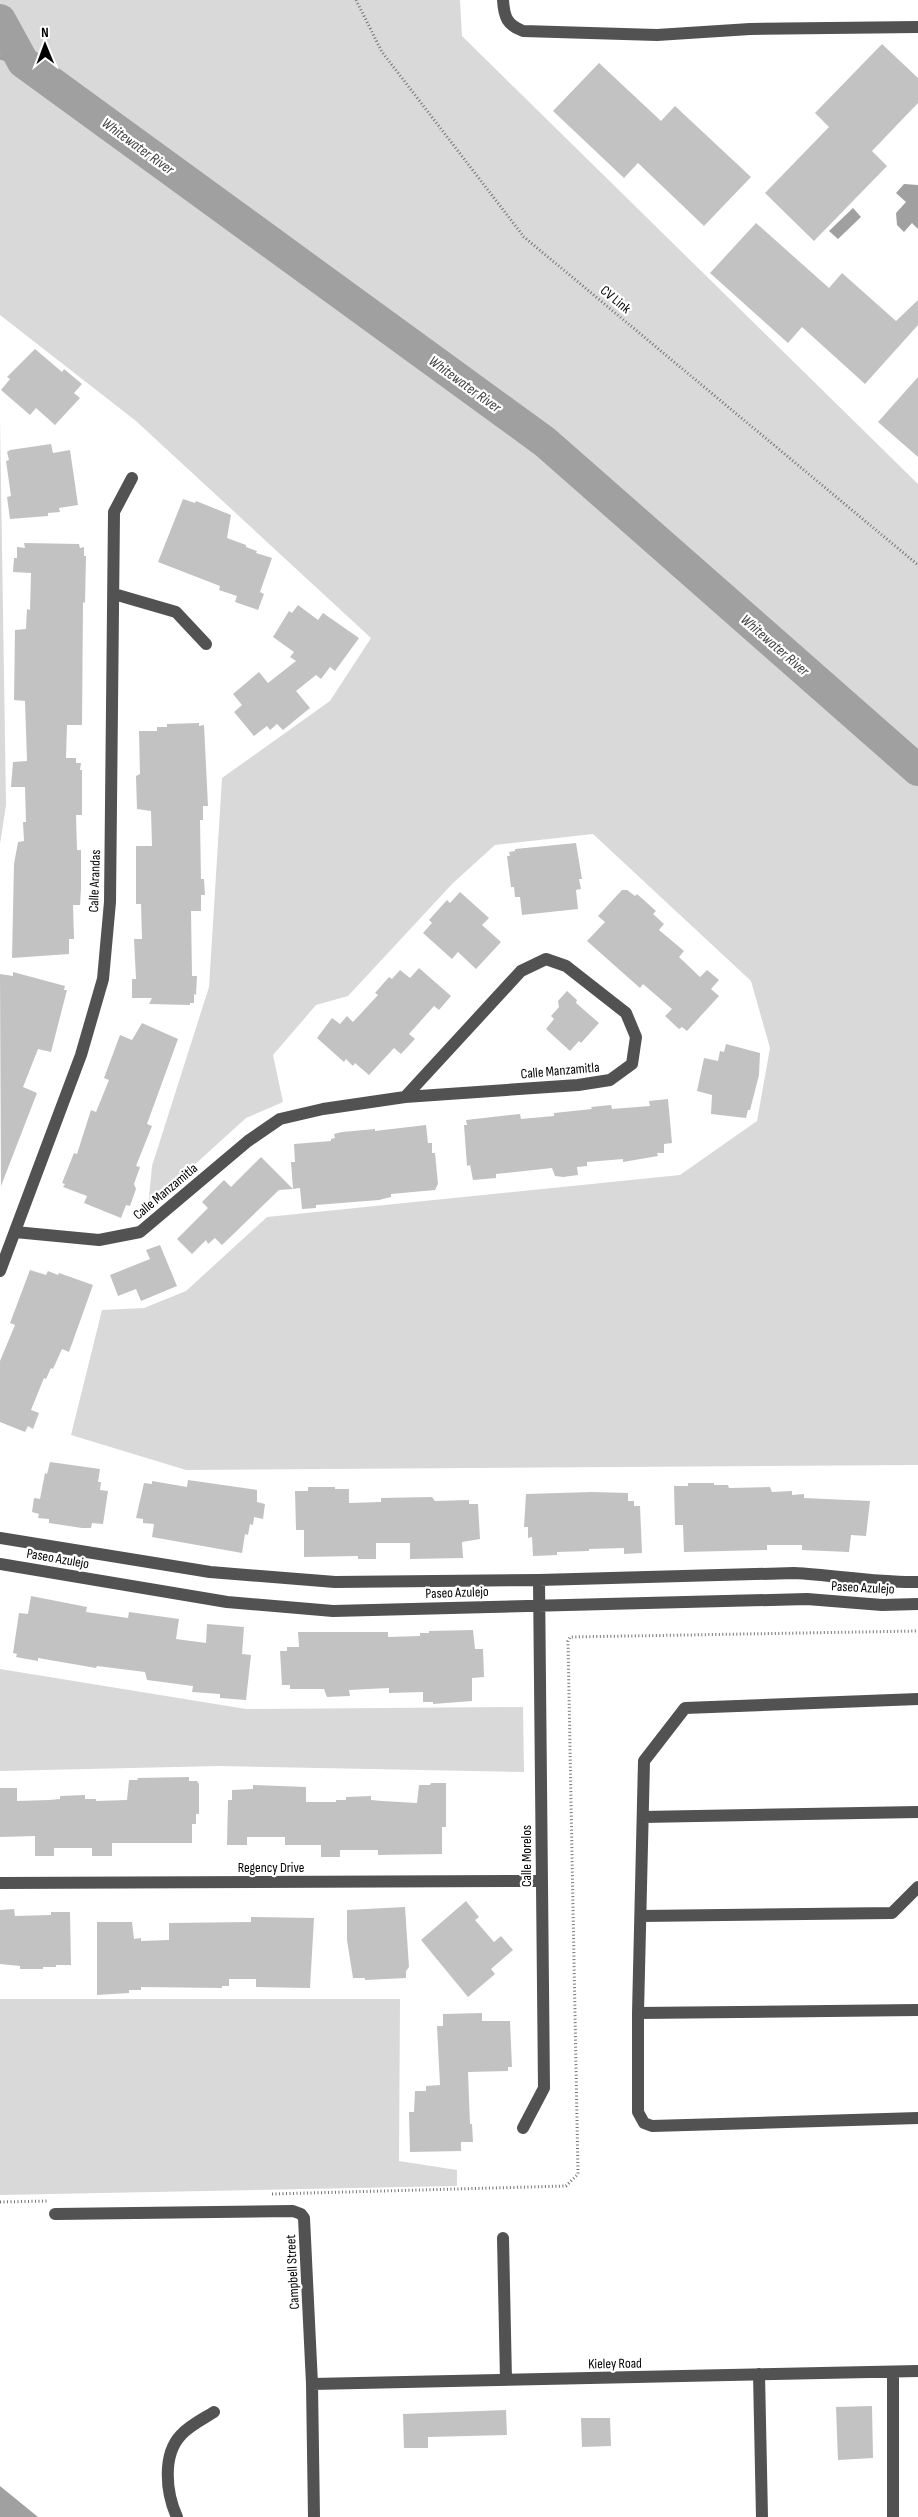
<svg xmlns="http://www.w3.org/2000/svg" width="918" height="2517" font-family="'Sofia Sans Condensed',sans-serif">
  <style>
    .green { fill: #d9d9d9 }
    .water { fill: #a0a0a0 }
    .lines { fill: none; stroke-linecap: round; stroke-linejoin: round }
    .stream { stroke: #a0a0a0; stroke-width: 5.5 }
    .river { stroke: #a0a0a0; stroke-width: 32 }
    .building { fill: #c2c2c2 }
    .path { stroke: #747474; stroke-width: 3; stroke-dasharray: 1 2.5; stroke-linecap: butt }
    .minor { stroke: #525252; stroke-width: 12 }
    .labels { text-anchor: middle; stroke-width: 4.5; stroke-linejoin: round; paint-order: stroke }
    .street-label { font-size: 14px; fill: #000; stroke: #fff }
    .water-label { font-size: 15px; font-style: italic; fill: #414141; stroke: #fff }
  </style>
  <rect width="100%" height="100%" fill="#fff"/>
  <path class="green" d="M 0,0 L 460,0 L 462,36 L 918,484 L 918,1465 L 186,1470 L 71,1435 L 102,1310 L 144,1308 L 186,1291 L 267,1217 L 680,1175 L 757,1121 L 770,1048 L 751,981 L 593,834 L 495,845 L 453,883 L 348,996 L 316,1005 L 273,1055 L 283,1102 L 246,1118 L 148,1207 L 152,1166 L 209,987 L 222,778 L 330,701 L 371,638 L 136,421 L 0,315 Z
    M 0,418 L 6,805 L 0,844 Z
    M 0,1669 L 246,1709 L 523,1707 L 524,1772 L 219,1766 L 0,1771 Z
    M 0,1999 L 400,1999 L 399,2161 L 457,2170 L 457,2186 L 0,2195 Z"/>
  <path class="water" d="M 904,184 L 918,185 L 918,229 L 912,223 L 904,232 L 897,225 L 896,213 L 906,202 L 896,193 Z
    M 853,208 L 861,217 L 838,239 L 829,231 Z
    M 0,2486 L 38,2517 L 0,2517 Z"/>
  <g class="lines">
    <path class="stream" d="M 0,57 L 23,62"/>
    <path class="river" d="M 0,20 L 23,62 L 545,442 L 918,770"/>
  </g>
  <path class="building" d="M 882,44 L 918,78 L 918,103 L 872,151 L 887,166 L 814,241 L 765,193 L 829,127 L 815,113 Z
    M 599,63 L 661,121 L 675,106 L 751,177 L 704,226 L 638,163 L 624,178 L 553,111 Z
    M 756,223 L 829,288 L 842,273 L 896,321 L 918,300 L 918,325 L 865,384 L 802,327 L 788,343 L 710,273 Z
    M 35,349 L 62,372 L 64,369 L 82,384 L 74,393 L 80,398 L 55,425 L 36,408 L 30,415 L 1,390 L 10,379 L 7,377 Z
    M 918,377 L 918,457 L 878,422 Z
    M 51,444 L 53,453 L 70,450 L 78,505 L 59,508 L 60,512 L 48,513 L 48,516 L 10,519 L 7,497 L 11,496 L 6,461 L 9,460 L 7,452 L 10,450 Z
    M 183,499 L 195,503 L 196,501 L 231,515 L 227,538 L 246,545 L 246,547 L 257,551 L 256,553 L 272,558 L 260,592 L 264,594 L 258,610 L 235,602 L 237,596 L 219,590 L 220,586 L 158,562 Z
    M 24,543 L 79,544 L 80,548 L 84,547 L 84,556 L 86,556 L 85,603 L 83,602 L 82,725 L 67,725 L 66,758 L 76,758 L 76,763 L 81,763 L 80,770 L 82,770 L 82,815 L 76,815 L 77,850 L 81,850 L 81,889 L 80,905 L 73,905 L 74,939 L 69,939 L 69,954 L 12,958 L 14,864 L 18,842 L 24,841 L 23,822 L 26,822 L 25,787 L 11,787 L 13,762 L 27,761 L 25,701 L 14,700 L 15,630 L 26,629 L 27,609 L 30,610 L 31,573 L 13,572 L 14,558 L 17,558 L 17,547 L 25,548 Z
    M 298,605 L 318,620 L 323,613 L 359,638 L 335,671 L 330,667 L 321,679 L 316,675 L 296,691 L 310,708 L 283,730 L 277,724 L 270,730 L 267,726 L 254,736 L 234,712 L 242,705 L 233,694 L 259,672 L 268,683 L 296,661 L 290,657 L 294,652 L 273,637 L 289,611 L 292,613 Z
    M 199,723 L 199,726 L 204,725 L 208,806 L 203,806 L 203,820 L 200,820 L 201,879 L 204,879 L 205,895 L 201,895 L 201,911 L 191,911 L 192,976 L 197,976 L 196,995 L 194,994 L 194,1003 L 190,1003 L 190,1005 L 149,1004 L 152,998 L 132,998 L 132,979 L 136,979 L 134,939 L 142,939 L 141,904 L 136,904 L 136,846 L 152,846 L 151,811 L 137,809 L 136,776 L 140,774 L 139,731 L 157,731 L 157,727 L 167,727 L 167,724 Z
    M 576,843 L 582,879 L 579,879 L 581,889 L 576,890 L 578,909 L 522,915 L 520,897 L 515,897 L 514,887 L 511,887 L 507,856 L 510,856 L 509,852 L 515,851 L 515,849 Z
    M 622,890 L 627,890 L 635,896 L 637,894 L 656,911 L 653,914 L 664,924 L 659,930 L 684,951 L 679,957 L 700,977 L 707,970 L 719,980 L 711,989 L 719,996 L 687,1031 L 682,1027 L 679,1029 L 665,1016 L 672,1009 L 643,984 L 640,988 L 587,941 L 605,922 L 598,916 Z
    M 460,892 L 489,918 L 482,925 L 501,942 L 476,969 L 458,952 L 452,959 L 423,933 L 432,923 L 429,920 L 447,900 L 450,903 Z
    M 419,968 L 451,996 L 439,1010 L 434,1006 L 409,1034 L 415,1039 L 401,1054 L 394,1048 L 369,1075 L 355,1063 L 353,1066 L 346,1059 L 344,1062 L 317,1038 L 332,1018 L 340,1024 L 347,1016 L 353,1022 L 378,995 L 375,993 L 389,977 L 392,979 L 400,970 L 410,978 Z
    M 13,972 L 65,986 L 64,990 L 67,990 L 51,1052 L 38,1049 L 23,1087 L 37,1093 L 1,1186 L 0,974 L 13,976 Z
    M 567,991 L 577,1000 L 576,1003 L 599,1023 L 581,1043 L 579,1041 L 570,1051 L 546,1029 L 554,1019 L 551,1016 L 559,1007 L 558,1001 Z
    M 142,1023 L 178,1039 L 147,1124 L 152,1126 L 136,1166 L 140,1167 L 134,1184 L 136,1189 L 130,1206 L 126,1205 L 121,1218 L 84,1203 L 87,1196 L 63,1187 L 65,1184 L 62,1183 L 74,1153 L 77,1154 L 91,1110 L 96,1112 L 109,1080 L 104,1078 L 120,1035 L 132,1040 Z
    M 726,1044 L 760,1053 L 759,1075 L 750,1110 L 748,1110 L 746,1118 L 711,1114 L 712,1095 L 697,1091 L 704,1058 L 718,1061 L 720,1051 L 724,1052 Z
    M 668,1099 L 672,1143 L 664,1144 L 664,1153 L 657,1153 L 658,1156 L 623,1162 L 623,1159 L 587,1162 L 587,1166 L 577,1167 L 578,1175 L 563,1177 L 555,1176 L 552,1168 L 496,1174 L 496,1178 L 473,1180 L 470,1165 L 467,1166 L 464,1125 L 467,1125 L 466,1120 L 520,1114 L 521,1119 L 554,1116 L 554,1113 L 592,1109 L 591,1107 L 611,1105 L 612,1109 L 650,1106 L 649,1101 Z
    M 426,1125 L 428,1143 L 432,1143 L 432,1153 L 435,1153 L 438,1184 L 435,1190 L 391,1194 L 391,1197 L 379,1200 L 316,1205 L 316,1208 L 302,1209 L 300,1188 L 293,1189 L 291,1162 L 295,1162 L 294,1144 L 331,1141 L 331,1139 L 335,1138 L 334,1134 L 342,1132 L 375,1129 L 375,1131 Z
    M 261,1157 L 293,1189 L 279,1190 L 222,1245 L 215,1238 L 208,1244 L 206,1240 L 192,1254 L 177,1239 L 208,1208 L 202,1202 L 224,1180 L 231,1187 Z
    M 160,1245 L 177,1286 L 141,1301 L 136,1289 L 118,1296 L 110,1275 L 150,1259 L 146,1250 Z
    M 30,1270 L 46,1275 L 48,1271 L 58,1275 L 59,1273 L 93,1285 L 69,1352 L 62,1349 L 53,1369 L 51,1368 L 46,1379 L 44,1378 L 31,1410 L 39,1413 L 33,1429 L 28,1426 L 25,1432 L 0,1422 L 0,1361 L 15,1325 L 10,1323 Z
    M 50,1462 L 100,1469 L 98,1482 L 101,1482 L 100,1490 L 108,1491 L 103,1524 L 92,1523 L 91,1528 L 82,1528 L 49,1523 L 49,1519 L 38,1518 L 39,1514 L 32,1512 L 34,1498 L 40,1499 L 45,1473 L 47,1474 Z
    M 188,1480 L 257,1490 L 257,1502 L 265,1504 L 263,1519 L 254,1517 L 253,1525 L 250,1524 L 248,1535 L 245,1534 L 242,1553 L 152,1537 L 154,1524 L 143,1523 L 143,1519 L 136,1518 L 144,1483 L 152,1484 L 152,1481 L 187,1487 Z
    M 688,1483 L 714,1483 L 714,1485 L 728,1485 L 729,1488 L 770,1487 L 772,1492 L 792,1491 L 792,1495 L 804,1494 L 804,1498 L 870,1501 L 866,1536 L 851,1535 L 849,1552 L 802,1550 L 802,1545 L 767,1545 L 767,1550 L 684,1552 L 683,1525 L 675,1525 L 674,1486 L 688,1486 Z
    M 308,1487 L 335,1487 L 335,1489 L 349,1489 L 349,1503 L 381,1502 L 381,1498 L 432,1497 L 435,1501 L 469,1500 L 469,1504 L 478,1504 L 480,1539 L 462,1542 L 463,1558 L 410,1559 L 410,1543 L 376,1543 L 376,1559 L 358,1559 L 358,1556 L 304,1557 L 304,1530 L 296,1530 L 295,1491 L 308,1491 Z
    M 592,1492 L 628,1493 L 628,1501 L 634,1501 L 634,1506 L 640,1506 L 642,1553 L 624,1554 L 624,1548 L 589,1549 L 589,1551 L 557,1552 L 557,1555 L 533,1556 L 532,1537 L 528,1538 L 528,1527 L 524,1527 L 526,1494 Z
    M 31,1596 L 87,1607 L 86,1612 L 128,1618 L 129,1612 L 179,1619 L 176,1639 L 206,1643 L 207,1624 L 244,1627 L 242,1654 L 251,1655 L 246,1700 L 220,1698 L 220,1694 L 192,1692 L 193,1686 L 147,1680 L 145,1672 L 97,1666 L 96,1668 L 38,1658 L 38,1661 L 16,1657 L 17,1654 L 13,1653 L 19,1613 L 28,1614 Z
    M 473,1630 L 475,1649 L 483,1649 L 484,1677 L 472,1678 L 472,1701 L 433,1704 L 433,1702 L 423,1702 L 423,1692 L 389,1693 L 389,1688 L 349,1690 L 350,1696 L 327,1697 L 324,1689 L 290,1689 L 290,1685 L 282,1685 L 280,1651 L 287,1651 L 287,1647 L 299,1647 L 298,1632 L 388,1632 L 388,1637 L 420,1636 L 420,1633 L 429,1633 L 429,1631 Z
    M 189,1777 L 189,1781 L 197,1781 L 199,1784 L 199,1814 L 196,1814 L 196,1824 L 192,1824 L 192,1843 L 112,1843 L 112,1856 L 92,1856 L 92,1848 L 54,1848 L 54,1856 L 35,1856 L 35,1836 L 0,1837 L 0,1788 L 17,1788 L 17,1801 L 49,1800 L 60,1799 L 60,1796 L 85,1795 L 85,1799 L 96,1799 L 96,1801 L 127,1800 L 129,1780 L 138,1780 L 137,1778 Z
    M 431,1783 L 446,1783 L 446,1827 L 442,1827 L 442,1854 L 378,1855 L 378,1850 L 340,1850 L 340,1857 L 321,1857 L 321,1845 L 285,1845 L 285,1837 L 247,1837 L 247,1845 L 227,1845 L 228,1800 L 232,1800 L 232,1790 L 253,1789 L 253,1785 L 306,1787 L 306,1802 L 336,1802 L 336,1800 L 346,1800 L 346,1797 L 371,1796 L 371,1800 L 382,1801 L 417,1803 L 419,1785 L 430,1785 Z
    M 466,1901 L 479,1917 L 475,1920 L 494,1942 L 501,1936 L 513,1950 L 491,1969 L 495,1974 L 468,1997 L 421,1940 Z
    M 405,1907 L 409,1967 L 406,1971 L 406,1978 L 365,1980 L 365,1978 L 353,1978 L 347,1940 L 347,1910 Z
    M 14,1909 L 15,1916 L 51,1915 L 51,1912 L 70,1912 L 71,1965 L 56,1965 L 56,1967 L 43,1967 L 43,1969 L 20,1969 L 20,1966 L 0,1964 L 0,1910 Z
    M 251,1917 L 314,1918 L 310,1988 L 256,1987 L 256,1979 L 229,1979 L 229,1986 L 222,1986 L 222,1988 L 141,1987 L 141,1990 L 129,1990 L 129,1993 L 97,1995 L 97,1922 L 132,1922 L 134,1939 L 141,1938 L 141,1941 L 169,1940 L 169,1923 L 251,1922 Z
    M 482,2013 L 482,2021 L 510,2021 L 512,2067 L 508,2067 L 508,2071 L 468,2072 L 470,2124 L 472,2124 L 473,2142 L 461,2142 L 461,2151 L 410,2152 L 409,2112 L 414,2112 L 415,2091 L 426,2091 L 426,2086 L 440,2085 L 437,2026 L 443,2026 L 443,2014 Z
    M 872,2406 L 873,2458 L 838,2460 L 836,2407 Z
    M 506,2410 L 507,2435 L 428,2437 L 428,2448 L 404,2448 L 403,2414 Z
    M 581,2418 L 610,2418 L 611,2446 L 582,2447 Z"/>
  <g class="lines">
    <path class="path" d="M 356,0 L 382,52 L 524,237 L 918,565
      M 272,2194 L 566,2186 L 578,2174 L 568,1641 L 570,1637 L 918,1631
      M 0,2202 L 48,2201"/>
    <path class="minor" d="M 503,0 C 504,17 507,25 523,31 L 657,35 L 750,29 L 918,27
      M 114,594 L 176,612 L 206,644
      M 546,959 L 566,966 L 626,1013 L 636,1037 L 632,1064 L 610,1080 L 578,1085 L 405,1097 L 521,971 Z
      M 15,1232 L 99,1240 L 140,1232 L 248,1141 L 280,1119 L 323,1109 L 405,1097
      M 0,1271 L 81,1055 L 103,979 L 110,902 L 114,512 L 132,478
      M 0,1538 L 210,1572 L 335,1582 L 539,1580 L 794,1573 C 835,1575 876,1583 918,1582
      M 0,1564 L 227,1602 L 333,1611 L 807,1599 L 882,1605 L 918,1604
      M 918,1699 L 685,1708 L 644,1761 L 638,2013 L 918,2010
      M 643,1817 L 918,1812
      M 0,1883 L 541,1881
      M 641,1916 L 892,1913 L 918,1887
      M 638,2013 L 638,2112 L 644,2123 L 652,2126 L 918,2118
      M 523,2128 L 544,2088 L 539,1580
      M 55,2214 L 293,2211 L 301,2214 L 304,2218 L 312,2384 L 314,2517
      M 503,2238 L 506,2380
      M 759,2374 L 762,2517
      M 312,2384 L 918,2371
      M 177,2517 C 166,2493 162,2455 181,2435 C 190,2425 203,2419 214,2412
      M 893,2517 L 893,2372"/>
  </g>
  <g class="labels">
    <g class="street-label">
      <text transform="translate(616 299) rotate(40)" y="5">CV Link</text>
      <text transform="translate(94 881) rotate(-88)" y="5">Calle Arandas</text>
      <text transform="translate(560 1070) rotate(-5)" y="5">Calle Manzamitla</text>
      <text transform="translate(165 1191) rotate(-40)" y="5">Calle Manzamitla</text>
      <text transform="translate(58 1558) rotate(10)" y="5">Paseo Azulejo</text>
      <text transform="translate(863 1587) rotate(3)" y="5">Paseo Azulejo</text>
      <text transform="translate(457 1592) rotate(-2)" y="5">Paseo Azulejo</text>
      <text transform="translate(526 1856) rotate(-90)" y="5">Calle Morelos</text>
      <text x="271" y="1872">Regency Drive</text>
      <text transform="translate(292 2272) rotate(-93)" y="5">Campbell Street</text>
      <text transform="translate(615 2363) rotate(-1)" y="5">Kieley Road</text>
    </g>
    <g class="water-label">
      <text transform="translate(138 146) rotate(36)" y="5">Whitewater River</text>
      <text transform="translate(465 384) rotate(36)" y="5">Whitewater River</text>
      <text transform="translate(775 645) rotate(41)" y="5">Whitewater River</text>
    </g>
  </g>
  <g transform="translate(45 45) rotate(359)" stroke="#ffffff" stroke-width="4" paint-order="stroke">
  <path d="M0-4L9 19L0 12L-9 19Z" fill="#000000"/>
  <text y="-8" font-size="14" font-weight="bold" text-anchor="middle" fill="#000000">N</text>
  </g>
</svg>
